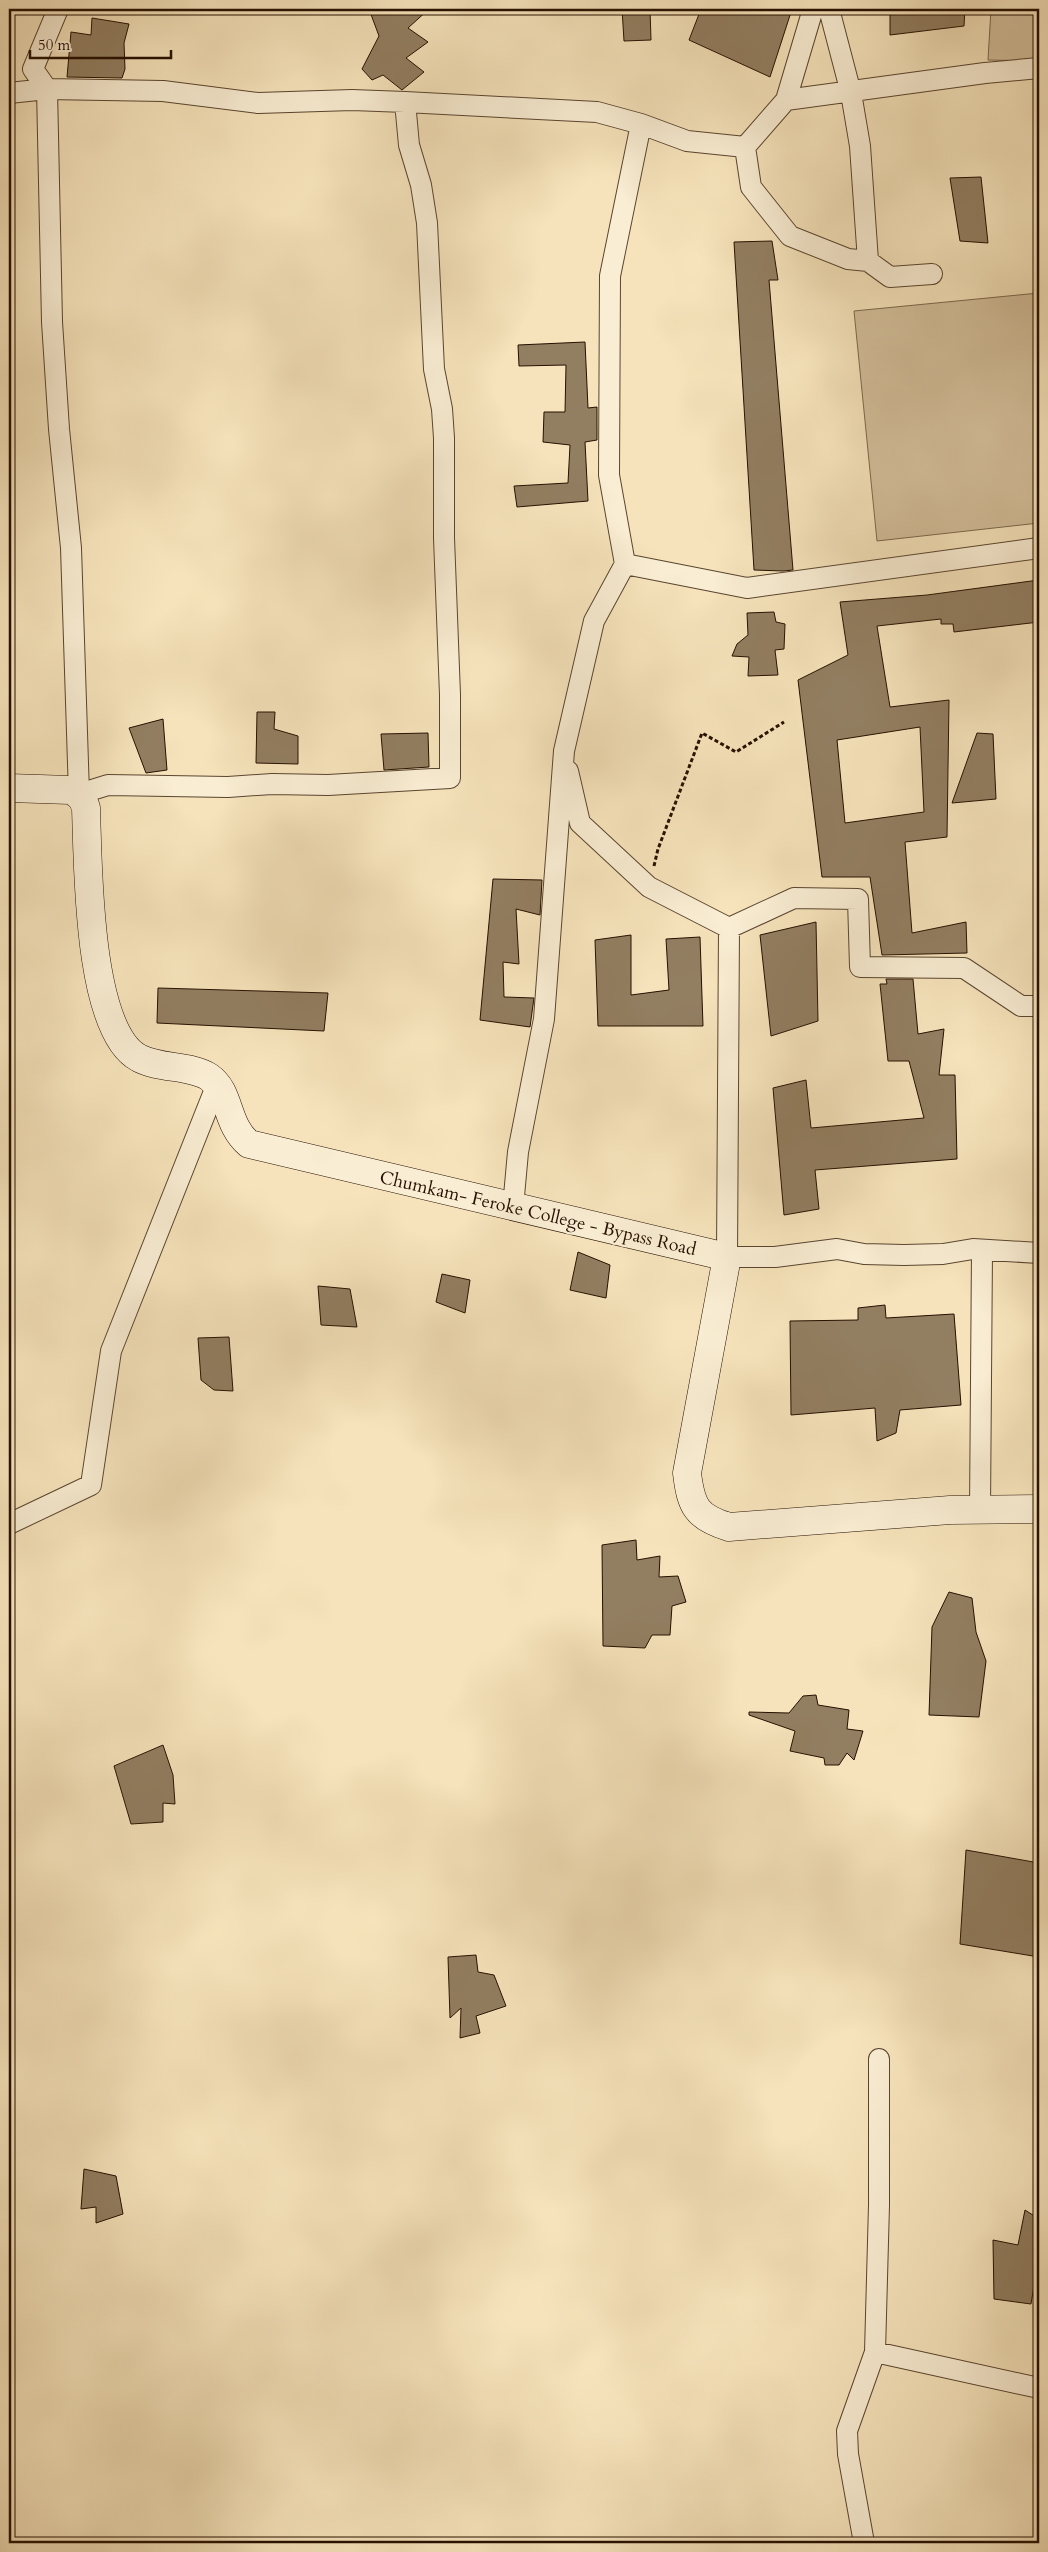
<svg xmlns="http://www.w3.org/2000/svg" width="1048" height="2552" font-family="Cardo,serif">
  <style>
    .green { fill: #d3bf9b; stroke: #7c684e }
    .building { fill: #927e61; stroke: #261000; fill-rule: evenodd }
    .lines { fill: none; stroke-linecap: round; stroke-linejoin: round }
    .street-casing { stroke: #5a452f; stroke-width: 22 }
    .secondary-casing { stroke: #261000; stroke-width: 29 }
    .path { stroke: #261000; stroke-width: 3; stroke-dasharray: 4 2.5; stroke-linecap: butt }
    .street { stroke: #f9edd3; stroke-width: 20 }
    .secondary { stroke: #f9edd3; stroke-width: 28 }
    .labels { text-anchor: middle; stroke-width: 4.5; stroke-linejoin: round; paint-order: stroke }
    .street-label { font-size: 18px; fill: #261000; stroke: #f9edd3 }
  </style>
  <rect width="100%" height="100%" fill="#f6e3bb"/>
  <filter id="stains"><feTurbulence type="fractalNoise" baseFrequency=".004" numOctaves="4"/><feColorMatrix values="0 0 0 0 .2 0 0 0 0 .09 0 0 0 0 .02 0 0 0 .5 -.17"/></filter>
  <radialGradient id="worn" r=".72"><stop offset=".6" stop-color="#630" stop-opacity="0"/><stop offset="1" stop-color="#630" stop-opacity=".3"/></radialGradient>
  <path class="green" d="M 991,9 L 1039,9 L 1039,61 L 988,60 Z
    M 1039,293 L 1039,523 L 877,541 L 854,311 Z"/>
  <path class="building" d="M 369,9 L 429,9 L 408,28 L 428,42 L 406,58 L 424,72 L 402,90 L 383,75 L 372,80 L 362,69 L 379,36 Z
    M 622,9 L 650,9 L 651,40 L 624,41 Z
    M 701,9 L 792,9 L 770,77 L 689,40 Z
    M 890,9 L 965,9 L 964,26 L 890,35 Z
    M 92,18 L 129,24 L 124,43 L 125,69 L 122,78 L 67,77 L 71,32 L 91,35 Z
    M 981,177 L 988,243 L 960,241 L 950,178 Z
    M 772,241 L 778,280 L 769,280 L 793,570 L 783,571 L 754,570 L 734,242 Z
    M 585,342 L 588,408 L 597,407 L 597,440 L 585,442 L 588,501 L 517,507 L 514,486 L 568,483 L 570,445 L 543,442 L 544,412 L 565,412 L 566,365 L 519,366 L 518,345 Z
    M 1039,580 L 1039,622 L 954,632 L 953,624 L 941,624 L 941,619 L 877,626 L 890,707 L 949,700 L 947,837 L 905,842 L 912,933 L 966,922 L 967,953 L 882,955 L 870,877 L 822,877 L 798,680 L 848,655 L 840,602 L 927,595 ZM 920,727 L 924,812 L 845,823 L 837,740 Z
    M 774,612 L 776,622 L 785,624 L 784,649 L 775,650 L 778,675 L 748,676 L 749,657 L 732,656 L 737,644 L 748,635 L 747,613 Z
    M 257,712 L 275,712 L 274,729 L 298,736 L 298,764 L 256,763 Z
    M 163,719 L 167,770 L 146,773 L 129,728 Z
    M 428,733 L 429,767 L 384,770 L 381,734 Z
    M 977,733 L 993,734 L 996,799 L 952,803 Z
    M 493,879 L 542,880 L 540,915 L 516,909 L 519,964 L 503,962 L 504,997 L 534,998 L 530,1027 L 480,1020 Z
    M 816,922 L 818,1021 L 771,1036 L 760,935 Z
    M 631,935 L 631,995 L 669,990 L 666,939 L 700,937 L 703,1026 L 598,1026 L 595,940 Z
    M 886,979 L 913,979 L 918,1034 L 944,1029 L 939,1075 L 955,1075 L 957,1159 L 815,1170 L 819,1209 L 784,1215 L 773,1088 L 806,1080 L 811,1128 L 924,1118 L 909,1061 L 888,1061 L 880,984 L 887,984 Z
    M 158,988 L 328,993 L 324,1031 L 157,1023 Z
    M 578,1252 L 610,1265 L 606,1298 L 570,1290 Z
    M 442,1274 L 470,1280 L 465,1313 L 436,1302 Z
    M 318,1286 L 350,1289 L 357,1327 L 321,1325 Z
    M 885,1305 L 886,1318 L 954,1314 L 961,1405 L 900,1410 L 896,1433 L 877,1441 L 875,1408 L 791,1415 L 790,1321 L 858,1320 L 858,1308 Z
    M 229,1337 L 233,1391 L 214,1390 L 201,1380 L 198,1338 Z
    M 636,1540 L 637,1560 L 660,1556 L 659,1577 L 678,1576 L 686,1602 L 672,1606 L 670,1635 L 652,1635 L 645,1648 L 603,1646 L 602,1545 Z
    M 949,1592 L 972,1598 L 976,1632 L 986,1661 L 979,1717 L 929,1715 L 932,1627 Z
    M 816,1695 L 818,1705 L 849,1710 L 847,1729 L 863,1731 L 854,1760 L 847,1753 L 839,1765 L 825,1765 L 824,1758 L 790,1751 L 795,1731 L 749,1715 L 749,1712 L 789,1713 L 803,1696 Z
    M 163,1745 L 173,1775 L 175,1804 L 163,1803 L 163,1822 L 131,1824 L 114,1766 Z
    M 966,1850 L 1039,1863 L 1039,1957 L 960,1944 Z
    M 476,1955 L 478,1972 L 494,1975 L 506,2006 L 476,2016 L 480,2033 L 460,2038 L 461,2008 L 450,2018 L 448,1957 Z
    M 84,2169 L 116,2176 L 123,2214 L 96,2223 L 96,2207 L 81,2209 Z
    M 1025,2210 L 1039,2219 L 1039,2256 L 1031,2304 L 994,2299 L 993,2240 L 1018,2245 Z"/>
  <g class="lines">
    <g class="street-casing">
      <path id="street" d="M 829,9 L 851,93 L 860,146 L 868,261 L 890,277 L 932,274
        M 9,93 L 47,89 L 52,322 L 59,429 L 71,548 L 79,794 L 108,785 L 228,787 L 272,784 L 328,785 L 450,778 L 450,695 L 444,538 L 444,438 L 442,409 L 434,369 L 427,223 L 421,185 L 409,145 L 405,102 L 352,100 L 258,103 L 163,91 L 47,89 L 33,69 L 58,9
        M 786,100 L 813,9
        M 405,102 L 597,112 L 641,124 L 687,141 L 745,147 L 786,100 L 985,73 L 1039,68
        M 745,147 L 751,187 L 790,236 L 848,259 L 868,261
        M 625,564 L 747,588 L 1039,548
        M 568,771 L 580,823 L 649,887 L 729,928 L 727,1257 L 775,1257 L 837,1249 L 864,1254 L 904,1255 L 943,1254 L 973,1249 L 1039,1253
        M 729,928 L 794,898 L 858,899 L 860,967 L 964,968 L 1021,1006 L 1039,1006
        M 513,1207 L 518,1152 L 544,1019 L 564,751 L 594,621 L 625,564 L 609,475 L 610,276 L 641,124
        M 980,1510 L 982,1250
        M 9,1524 L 91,1485 L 111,1351 L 217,1084
        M 875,2352 L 1039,2388
        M 864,2543 L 848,2454 L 847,2431 L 875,2352 L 879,2205 L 879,2059"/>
    </g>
    <g class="secondary-casing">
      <path id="secondary" d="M 9,788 L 70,790 C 79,794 83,798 86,808 C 88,862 87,1031 139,1058 C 159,1069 191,1065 209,1077 C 231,1092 225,1124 249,1144 L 727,1257 L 687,1473 C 691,1506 696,1517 729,1527 L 950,1510 L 1039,1509"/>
    </g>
    <path class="path" d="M 654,866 L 658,849 L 702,733 L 736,752 L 784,722"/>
    <use href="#street" class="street"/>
    <use href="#secondary" class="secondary"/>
  </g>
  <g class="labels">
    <g class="street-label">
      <text transform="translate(538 1213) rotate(13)" y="6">Chumkam- Feroke College - Bypass Road</text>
    </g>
  </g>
  <rect width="1048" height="2552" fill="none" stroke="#f6e3bb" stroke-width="30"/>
  <rect x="10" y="10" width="1028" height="2532" fill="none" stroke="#261000" stroke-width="2.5"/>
  <rect x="15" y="15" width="1018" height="2522" fill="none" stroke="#261000"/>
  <path d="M30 50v8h141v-8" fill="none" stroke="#261000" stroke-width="2.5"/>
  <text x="38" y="50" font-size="15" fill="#261000" stroke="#f9edd3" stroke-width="4" paint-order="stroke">50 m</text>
  <rect width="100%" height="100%" filter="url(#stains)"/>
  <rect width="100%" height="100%" fill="url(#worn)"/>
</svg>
